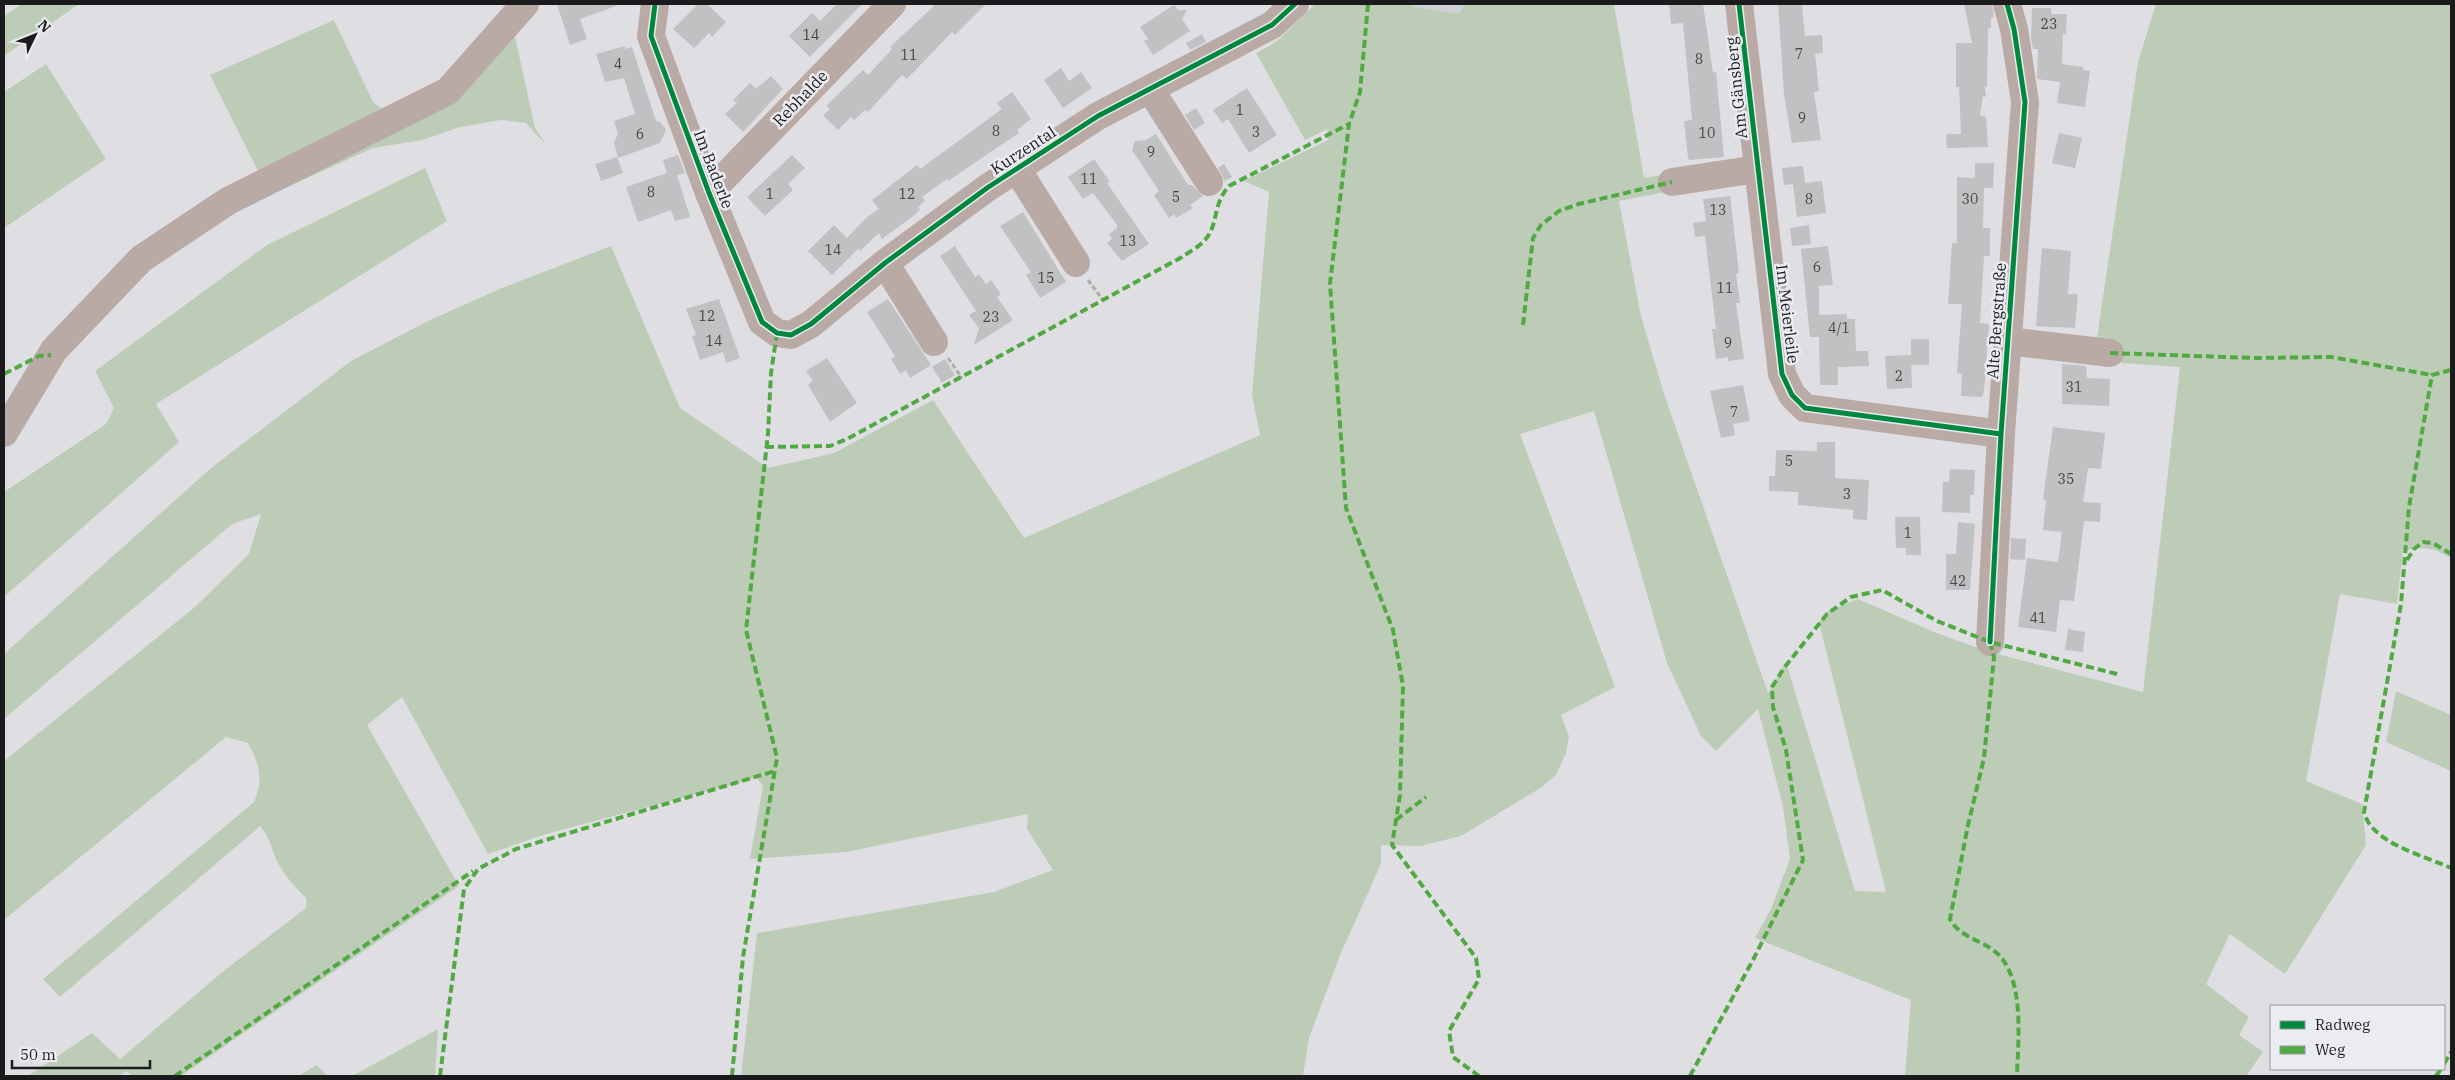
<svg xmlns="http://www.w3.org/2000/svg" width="2455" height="1080" font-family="'IBM Plex Serif',serif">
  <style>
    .built { fill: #d0d0d9 }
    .green { fill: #bdccb7 }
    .building { fill: #c1c0c2 }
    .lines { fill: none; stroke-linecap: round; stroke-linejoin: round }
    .path { stroke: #b4aaa8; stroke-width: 3; stroke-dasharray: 5 2.5; stroke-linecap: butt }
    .minor { stroke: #b9aaa6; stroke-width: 28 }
    .quiet { stroke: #52a943; stroke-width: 4; stroke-dasharray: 8 4; stroke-linecap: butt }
    .cycleway-casing { stroke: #ebebf2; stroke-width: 8 }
    .cycleway { stroke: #00873e; stroke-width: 5 }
    .labels { text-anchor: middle; stroke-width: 5; stroke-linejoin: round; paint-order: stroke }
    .number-label { font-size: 14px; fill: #444446 }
    .street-label { font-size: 16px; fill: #1b1b1d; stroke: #ebebf2 }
  </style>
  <rect width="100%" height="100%" fill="#dfdfe3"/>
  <path class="built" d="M 1411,4 L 1464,4 L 1459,14 L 1412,6 Z"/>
  <path class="green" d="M 22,4 L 79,4 L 4,56 L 4,16 Z
    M 1315,4 L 1411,4 L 1412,6 L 1459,14 L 1464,4 L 1614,4 L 1644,178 L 1668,174 L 1671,191 L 1619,201 L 1641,316 L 1664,394 L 1768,693 L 1786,662 L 1855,891 L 1886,892 L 1819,622 L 1828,611 L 1858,599 L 1934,632 L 1986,651 L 2143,692 L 2180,367 L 2121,363 L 2121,343 L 2096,344 L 2138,62 L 2156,4 L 2451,4 L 2451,558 L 2435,550 L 2424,548 L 2403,550 L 2397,604 L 2340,594 L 2306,781 L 2362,804 L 2366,845 L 2285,974 L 2230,934 L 2206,984 L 2249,1017 L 2239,1035 L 2263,1052 L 2246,1076 L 1905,1076 L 1911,1000 L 1755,938 L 1771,909 L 1790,859 L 1783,807 L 1758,709 L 1716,751 L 1701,736 L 1667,663 L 1594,411 L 1520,434 L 1615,687 L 1561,715 L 1569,736 L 1566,753 L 1556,775 L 1542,787 L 1461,836 L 1420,846 L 1381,845 L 1381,864 L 1340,955 L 1309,1038 L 1303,1076 L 741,1076 L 757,933 L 994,892 L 1053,870 L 1027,829 L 1028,814 L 847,852 L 750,859 L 763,786 L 757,778 L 546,834 L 488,854 L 402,697 L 367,725 L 459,886 L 181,1076 L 132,1076 L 127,1071 L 119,1076 L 28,1076 L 92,1033 L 120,1059 L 226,969 L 306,908 L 306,898 C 293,885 280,871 274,854 C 269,840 270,839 260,826 L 60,997 L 43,979 L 254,802 C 264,780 259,763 248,743 L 226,737 L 4,920 L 4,761 L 195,607 L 249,554 L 261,514 L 232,524 L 4,719 L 4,654 L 211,468 L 351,361 L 430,320 L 502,288 L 611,246 L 680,408 L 768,468 L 834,453 L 933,400 L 1024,538 L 1260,435 L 1252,395 L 1269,192 L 1244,181 L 1328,140 L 1327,129 L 1305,140 L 1256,53 L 1276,42 Z
    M 334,20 L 373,102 L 387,113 L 444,84 L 512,23 L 535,128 L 547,146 L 526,123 L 501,120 L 460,127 L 422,140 L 373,148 L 270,195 L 210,75 Z
    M 46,64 L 106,159 L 4,228 L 4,92 Z
    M 425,168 L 447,221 L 156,404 L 179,442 L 4,597 L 4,492 L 106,424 L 114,408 L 95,371 L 267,245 Z
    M 2396,691 L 2451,715 L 2451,771 L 2386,742 Z
    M 438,1029 L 435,1076 L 352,1076 Z
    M 317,1065 L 327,1076 L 298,1076 Z"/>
  <path class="building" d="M 557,4 L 615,4 L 616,6 L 580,19 L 587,39 L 570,45 Z
    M 698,4 L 707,4 L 726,22 L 712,37 L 709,33 L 694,48 L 673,29 Z
    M 837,4 L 862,4 L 810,57 L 789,36 L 812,13 L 820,21 Z
    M 936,4 L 986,4 L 955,35 L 952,32 L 907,79 L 902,75 L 868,112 L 865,110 L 854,120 L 851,117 L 838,130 L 823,115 L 830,109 L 826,106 L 863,70 L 868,75 L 892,49 L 890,47 Z
    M 1669,4 L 1703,4 L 1713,73 L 1716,72 L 1724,157 L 1689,160 L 1688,157 L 1684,121 L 1692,120 L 1683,23 L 1671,24 Z
    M 1778,4 L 1802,4 L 1805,36 L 1822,35 L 1823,53 L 1815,54 L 1819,91 L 1814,92 L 1821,140 L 1792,143 L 1784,94 Z
    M 1964,4 L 1992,4 L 1994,17 L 1991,18 L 1991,28 L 1988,28 L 1987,87 L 1985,87 L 1986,97 L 1983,96 L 1980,115 L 1986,117 L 1988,147 L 1947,148 L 1946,134 L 1961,134 L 1959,87 L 1956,87 L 1956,43 L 1972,43 Z
    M 1174,5 L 1178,10 L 1187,10 L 1182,19 L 1190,31 L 1153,55 L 1144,41 L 1148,39 L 1140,27 Z
    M 2032,8 L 2051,8 L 2051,14 L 2067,14 L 2066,34 L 2063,34 L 2062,64 L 2083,67 L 2083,70 L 2090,71 L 2085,107 L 2057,103 L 2060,82 L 2037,79 L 2038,49 L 2033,49 L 2031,38 Z
    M 1202,34 L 1206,42 L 1190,50 L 1186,43 Z
    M 625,46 L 625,49 L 632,47 L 656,121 L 660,122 L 666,130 L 660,143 L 618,158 L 614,142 L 618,134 L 614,121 L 635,114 L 624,78 L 605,82 L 596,54 Z
    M 1061,68 L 1069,81 L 1081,72 L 1092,88 L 1063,108 L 1044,80 Z
    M 771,76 L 783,89 L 743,132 L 725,114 L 737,103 L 733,100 L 750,83 L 756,89 Z
    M 1247,88 L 1277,135 L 1249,153 L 1228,119 L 1222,123 L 1213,110 Z
    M 1012,92 L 1031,119 L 1017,130 L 1019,133 L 1004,143 L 948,181 L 947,179 L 922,197 L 925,201 L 918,207 L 920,210 L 912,217 L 882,239 L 879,233 L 860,251 L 858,249 L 832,275 L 808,251 L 834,225 L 847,238 L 867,217 L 879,209 L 872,200 L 917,165 L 920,169 L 1002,109 L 997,103 Z
    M 1196,108 L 1205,123 L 1194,130 L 1185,115 Z
    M 2059,133 L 2082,138 L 2075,168 L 2052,163 Z
    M 1156,134 L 1188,185 L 1192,185 L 1203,196 L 1190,205 L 1193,208 L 1176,218 L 1174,214 L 1169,218 L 1154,195 L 1159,191 L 1132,150 L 1135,141 L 1146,140 Z
    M 678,155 L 685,173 L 677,175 L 690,217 L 675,221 L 671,210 L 638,222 L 626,187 L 667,173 L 663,160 Z
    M 792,155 L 805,168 L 788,184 L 793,190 L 765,216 L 747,197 Z
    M 617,157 L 623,173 L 601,181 L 595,164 Z
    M 1094,159 L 1110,182 L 1107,183 L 1149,244 L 1122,261 L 1107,243 L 1112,239 L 1109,234 L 1117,228 L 1117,225 L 1093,193 L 1083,199 L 1068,177 Z
    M 1975,163 L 1994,163 L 1993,188 L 1984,188 L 1983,228 L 1990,228 L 1990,256 L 1984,256 L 1980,323 L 1989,324 L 1985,381 L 1983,396 L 1980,397 L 1961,396 L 1962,374 L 1957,373 L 1962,304 L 1948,304 L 1952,243 L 1957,243 L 1957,177 L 1975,178 Z
    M 1224,164 L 1232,177 L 1225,181 L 1218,168 Z
    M 1803,166 L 1805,183 L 1784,185 L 1782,168 Z
    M 1822,181 L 1826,213 L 1797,217 L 1793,184 Z
    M 1730,196 L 1739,273 L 1736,274 L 1740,303 L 1736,303 L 1744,359 L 1728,361 L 1728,357 L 1716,359 L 1712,329 L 1716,329 L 1705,236 L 1695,237 L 1693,223 L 1706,221 L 1703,199 Z
    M 1023,212 L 1066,282 L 1040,298 L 1026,275 L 1031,272 L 1000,226 Z
    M 1809,225 L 1811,244 L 1792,246 L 1790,228 Z
    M 955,246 L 975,277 L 979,274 L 986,284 L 991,280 L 1001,294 L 997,297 L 1013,320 L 974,345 L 979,328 L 969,315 L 976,311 L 940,256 Z
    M 1828,246 L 1833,285 L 1819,286 L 1819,315 L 1847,314 L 1847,319 L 1855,319 L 1856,351 L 1868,351 L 1869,366 L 1838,367 L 1838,385 L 1820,385 L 1819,337 L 1810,337 L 1801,249 Z
    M 2042,248 L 2071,251 L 2068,294 L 2078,294 L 2075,328 L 2036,326 Z
    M 719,299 L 740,358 L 726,363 L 723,352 L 700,360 L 692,336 L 696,335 L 686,309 Z
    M 888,299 L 931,365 L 910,378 L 906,370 L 900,374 L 891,359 L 895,356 L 867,312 Z
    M 1911,339 L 1929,339 L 1929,365 L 1911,365 Z
    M 1911,355 L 1912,388 L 1887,389 L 1885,356 Z
    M 827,358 L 857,403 L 830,422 L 808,385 L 813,381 L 806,371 Z
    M 945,359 L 955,375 L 942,383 L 932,367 Z
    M 2062,364 L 2086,366 L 2087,378 L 2110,379 L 2109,406 L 2062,404 Z
    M 1743,385 L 1750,421 L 1733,424 L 1735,435 L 1721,438 L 1710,391 Z
    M 2053,427 L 2105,433 L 2101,469 L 2088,468 L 2083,502 L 2101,503 L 2100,522 L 2084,521 L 2074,601 L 2060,600 L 2056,632 L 2018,627 L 2027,558 L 2058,562 L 2062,532 L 2043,530 L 2046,500 L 2043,499 Z
    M 1817,442 L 1835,442 L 1835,478 L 1869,480 L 1867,520 L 1853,519 L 1853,510 L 1798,505 L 1798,492 L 1769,491 L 1769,476 L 1775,476 L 1776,450 L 1817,451 Z
    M 1950,469 L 1975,470 L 1974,495 L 1970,495 L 1970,513 L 1942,512 L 1943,482 L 1949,482 Z
    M 1895,517 L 1920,517 L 1921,555 L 1906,555 L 1906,548 L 1896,548 Z
    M 1958,522 L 1975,524 L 1970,590 L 1946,590 L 1946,554 L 1956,554 Z
    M 2011,538 L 2026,539 L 2025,560 L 2010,559 Z
    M 2068,629 L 2085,632 L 2083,652 L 2065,650 Z"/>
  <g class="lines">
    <path class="path" d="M 1088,280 L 1103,300
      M 948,358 L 962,378"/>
    <path class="minor" d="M 655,4 L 651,36 L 709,193 L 762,322 L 777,333 L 791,335 L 811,324 L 885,263 L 987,188 L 1098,116 L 1272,25 L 1295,4
      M 1739,4 L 1782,374 L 1792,395 L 1805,408 L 2001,434
      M 1150,89 L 1209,182
      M 1017,169 L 1076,263
      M 1672,182 L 1757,169
      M 709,193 L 892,4
      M 885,263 L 934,342
      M 2007,341 L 2110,353
      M 4,433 L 54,350 L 141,259 L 228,201 L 448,91 L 525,4
      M 1990,642 L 2001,434 L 2025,102 L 2014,29 L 2007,4"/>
    <path class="quiet" d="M 1368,4 L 1360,92 L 1349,124 L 1330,284 L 1346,508 L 1393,630 L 1403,686 L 1400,795 L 1392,845 L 1476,958 L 1479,979 L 1449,1031 L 1453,1057 L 1479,1076
      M 1523,325 L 1533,238 L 1541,225 L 1559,211 L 1579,204 L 1672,182
      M 2110,353 L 2255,358 L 2331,357 L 2432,375
      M 2451,370 L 2432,375 L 2409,507 L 2401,604 L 2364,812 C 2371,843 2425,856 2451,868
      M 4,374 L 39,356 L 51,355
      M 766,447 L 830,446 L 847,439 L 1182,257 C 1189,252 1199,247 1205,240 C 1219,224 1212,205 1229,186 L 1349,124
      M 2407,560 L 2414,549 L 2423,542 L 2433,543 L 2451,554
      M 1990,642 L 1994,657 L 1984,758 L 1968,825 L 1950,919 C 1960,938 1983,940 1998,954 C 2025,981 2018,1041 2017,1076
      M 1396,820 L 1426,797
      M 2444,1064 L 2451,1052
      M 175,1076 L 473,871
      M 440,1076 L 464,889 L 478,869 L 516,849 L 775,771
      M 732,1076 L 743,957 L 777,758 L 746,630 L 768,434 L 771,373 L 777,333
      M 1690,1076 L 1753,960 L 1803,860 L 1786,750 L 1773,707 L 1772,687 L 1784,668 L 1827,614 L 1851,597 L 1882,590 L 1937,621 L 1990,642 L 2121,675
      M 2436,1076 L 2441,1069"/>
    <g class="cycleway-casing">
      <path id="cycleway" d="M 655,4 L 651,36 L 709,193 L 762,322 L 777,333 L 791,335 L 811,324 L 885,263 L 987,188 L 1098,116 L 1272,25 L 1295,4
        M 1739,4 L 1782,374 L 1792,395 L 1805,408 L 2001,434
        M 1990,642 L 2001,434 L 2025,102 L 2014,29 L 2007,4"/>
    </g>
    <use href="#cycleway" class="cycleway"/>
  </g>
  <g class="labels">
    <g class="number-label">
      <text x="2049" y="29">23</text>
      <text x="811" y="40">14</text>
      <text x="1799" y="59">7</text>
      <text x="909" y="60">11</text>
      <text x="1699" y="64">8</text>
      <text x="618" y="69">4</text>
      <text x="1240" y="115">1</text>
      <text x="1802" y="123">9</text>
      <text x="996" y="136">8</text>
      <text x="1256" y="137">3</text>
      <text x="1707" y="138">10</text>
      <text x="640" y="139">6</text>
      <text x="1151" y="157">9</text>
      <text x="1089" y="184">11</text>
      <text x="651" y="197">8</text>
      <text x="770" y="199">1</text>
      <text x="907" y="199">12</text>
      <text x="1176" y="202">5</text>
      <text x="1809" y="204">8</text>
      <text x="1970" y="204">30</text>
      <text x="1718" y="215">13</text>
      <text x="1128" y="246">13</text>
      <text x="833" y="255">14</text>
      <text x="1817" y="272">6</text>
      <text x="1046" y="283">15</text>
      <text x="1725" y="293">11</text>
      <text x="707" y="321">12</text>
      <text x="991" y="322">23</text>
      <text x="1839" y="333">4/1</text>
      <text x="714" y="346">14</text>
      <text x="1728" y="348">9</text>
      <text x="1899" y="381">2</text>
      <text x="2074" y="392">31</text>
      <text x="1734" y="417">7</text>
      <text x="1789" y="466">5</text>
      <text x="2066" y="484">35</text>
      <text x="1847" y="499">3</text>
      <text x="1908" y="538">1</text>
      <text x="1958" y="586">42</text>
      <text x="2038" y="623">41</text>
    </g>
    <g class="street-label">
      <text transform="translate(1736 88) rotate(-96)" y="6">Am Gänsberg</text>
      <text transform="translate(800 98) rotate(-46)" y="6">Rebhalde</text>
      <text transform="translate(1023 150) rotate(-33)" y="6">Kurzental</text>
      <text transform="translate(714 169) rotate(69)" y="6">Im Baderle</text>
      <text transform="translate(1788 314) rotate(83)" y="6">Im Meierleile</text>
      <text transform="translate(1996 321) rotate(-86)" y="6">Alte Bergstraße</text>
    </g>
  </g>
  <rect width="2455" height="1080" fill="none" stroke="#1b1b1d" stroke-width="10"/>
  <rect x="2270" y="1005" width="175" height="65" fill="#ebebf2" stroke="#98989d"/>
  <rect x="2280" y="1021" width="25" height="8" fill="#00873e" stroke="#98989d"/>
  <text x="2315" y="1030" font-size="15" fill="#1b1b1d">Radweg</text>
  <rect x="2280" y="1046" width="25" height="8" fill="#52a943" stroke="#98989d"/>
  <text x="2315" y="1055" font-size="15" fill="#1b1b1d">Weg</text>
  <g transform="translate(35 35) rotate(47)" stroke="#ebebf2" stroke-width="4" paint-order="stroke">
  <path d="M0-4L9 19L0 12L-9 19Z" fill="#1b1b1d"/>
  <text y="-8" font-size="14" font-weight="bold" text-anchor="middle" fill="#1b1b1d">N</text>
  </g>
  <path d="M12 1060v8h138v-8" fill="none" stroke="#1b1b1d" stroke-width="2.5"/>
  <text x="20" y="1060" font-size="15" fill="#1b1b1d" stroke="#ebebf2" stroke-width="4" paint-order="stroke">50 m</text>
</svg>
